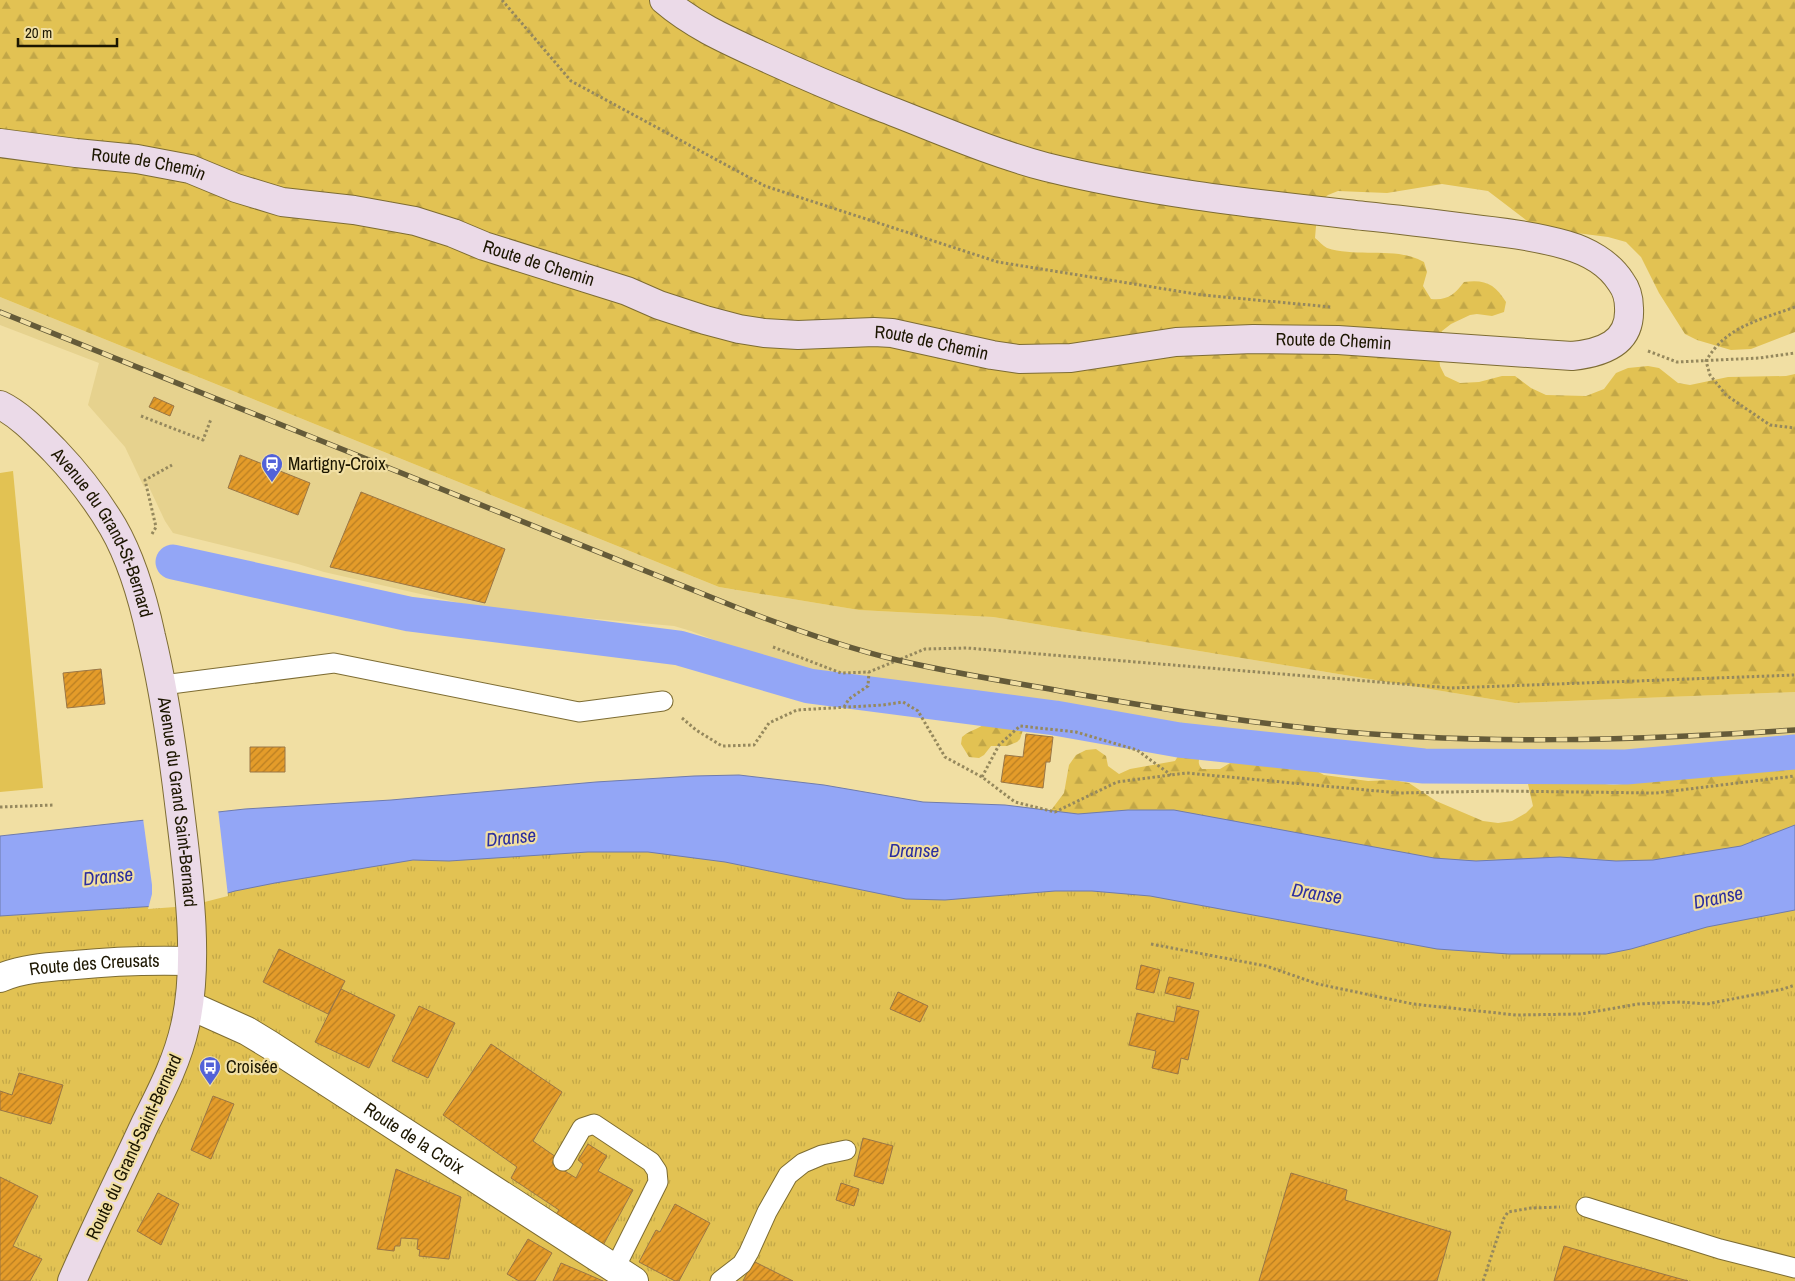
<svg xmlns="http://www.w3.org/2000/svg" width="1795" height="1281" font-family="'Archivo Narrow',sans-serif">
  <style>
    .built { fill: #e6d28e }
    .green { fill: #e2c253 }
    .forest { fill: url(#forest-firs) }
    .park { fill: url(#park-tufts) }
    .water { fill: #93a6f6; stroke: #6f7bac }
    .pier { fill: #f1dfa3 }
    .lines { fill: none; stroke-linecap: round; stroke-linejoin: round }
    .canal { stroke: #93a6f6; stroke-width: 35 }
    .building { fill: url(#building-hatch); stroke: #9a7646 }
    .lane-casing { stroke: #7d6c33; stroke-width: 21 }
    .street-casing { stroke: #7d6c33; stroke-width: 30 }
    .secondary-casing { stroke: #7d6c33; stroke-width: 30 }
    .path { stroke: #95885d; stroke-width: 3; stroke-dasharray: 2.5 2.5; stroke-linecap: butt }
    .lane { stroke: #fff; stroke-width: 19 }
    .street { stroke: #fff; stroke-width: 28 }
    .secondary { stroke: #ebdae8; stroke-width: 28 }
    .rail-casing { stroke: #655b39; stroke-width: 5.5 }
    .rail { stroke: #f1dfa3; stroke-width: 4; stroke-dasharray: 11; stroke-linecap: butt }
    .labels { text-anchor: middle; stroke-width: 4.5; stroke-linejoin: round; paint-order: stroke }
    .street-label { font-size: 18px; fill: #1c1601; stroke: #f1dfa3 }
    .poi-label { font-size: 18px; fill: #1c1601; stroke: #f1dfa3; text-anchor: start }
    .water-label { font-size: 19px; font-style: italic; fill: #2b2e9f; stroke: #f1dfa3 }
  </style>
  <defs>
    <pattern id="forest-firs" width="22" height="20" patternUnits="userSpaceOnUse" patternTransform="scale(1.25)"><rect width="22" height="20" fill="#e2c253"/><path d="M5 1l3.5 6h-7zM16 11l3.5 6h-7z" fill="#c1a647"/></pattern>
    <pattern id="park-tufts" width="24" height="20" patternUnits="userSpaceOnUse" patternTransform="scale(1.25)"><rect width="24" height="20" fill="#e2c253"/><path d="M3 7l-1-3M5 7V3M7 7l1-3M15 17l-1-3M17 17v-4M19 17l1-3" fill="none" stroke="#c1a647"/></pattern>
    <pattern id="building-hatch" width="6" height="6" patternUnits="userSpaceOnUse" patternTransform="scale(1.25)"><rect width="6" height="6" fill="#e49c2a"/><path d="M-1 1l2-2M0 6l6-6M5 7l2-2" fill="none" stroke="#b87e22"/></pattern>
  </defs>
  <rect width="100%" height="100%" fill="#f1dfa3"/>
  <path class="built" d="M 0,297 L 719,587 L 859,610 L 993,617 L 1515,703 L 1795,692 L 1795,766 L 1613,785 L 1467,766 L 1405,756 L 1174,723 L 1040,700 L 882,681 L 820,681 L 691,631 L 674,626 L 486,609 L 324,572 L 298,564 L 181,535 L 173,533 L 165,521 L 148,485 L 144,487 L 125,447 L 88,405 L 99,363 L 0,325 Z"/>
  <path class="green" d="M 13,471 L 43,788 L 0,792 L 0,473 Z"/>
  <path class="forest" d="M 0,0 L 1795,0 L 1795,332 L 1751,349 L 1731,350 L 1697,340 L 1685,334 L 1659,293 L 1641,257 L 1626,242 L 1608,237 L 1553,230 L 1530,223 L 1488,191 L 1442,184 L 1387,193 L 1338,191 L 1328,195 L 1318,203 L 1315,238 C 1319,241 1323,246 1327,248 C 1358,258 1396,246 1424,262 L 1427,272 L 1423,286 L 1431,299 C 1447,301 1455,294 1464,282 C 1485,279 1495,284 1506,302 L 1504,312 L 1492,316 L 1477,314 L 1470,315 L 1451,324 L 1442,331 L 1437,341 L 1440,366 L 1445,376 L 1460,383 L 1479,382 L 1502,376 L 1515,376 L 1531,388 L 1546,395 L 1586,396 L 1604,389 L 1616,373 L 1628,368 L 1648,366 L 1659,368 L 1678,383 L 1690,385 L 1728,377 L 1786,376 L 1795,374 L 1795,692 L 1515,703 L 993,617 L 859,610 L 719,587 L 0,297 Z
    M 991,696 L 1025,708 L 1063,711 L 1108,721 L 1149,725 L 1167,733 L 1189,731 L 1199,738 C 1200,742 1202,747 1201,752 C 1200,759 1196,762 1202,769 L 1220,769 L 1235,760 L 1259,754 L 1311,768 L 1324,775 L 1368,781 L 1393,780 L 1409,783 L 1436,801 L 1483,821 L 1498,823 L 1512,821 L 1526,813 L 1533,806 L 1528,784 C 1509,773 1486,782 1466,774 L 1467,766 L 1613,785 L 1795,766 L 1795,850 L 1565,886 L 1040,825 L 1064,793 L 1069,765 L 1076,755 L 1086,750 L 1096,749 L 1106,756 L 1108,766 L 1119,774 L 1130,769 L 1175,761 L 1180,753 L 1175,746 L 1147,740 L 1126,740 L 1116,737 L 1099,729 L 1056,722 L 1047,723 L 1038,721 L 1033,721 L 1023,730 L 1020,739 L 1017,742 L 1007,746 L 991,746 L 984,755 L 979,758 L 969,757 L 961,744 L 962,737 C 971,729 983,728 991,719 L 981,699 L 985,697 Z"/>
  <path class="park" d="M 656,816 L 1795,902 L 1795,1281 L 0,1281 L 0,888 Z"/>
  <path class="water" d="M 739,775 L 824,785 L 923,802 L 1005,805 L 1078,814 L 1128,810 L 1174,810 L 1434,858 L 1476,861 L 1560,857 L 1616,861 L 1653,860 L 1741,846 L 1795,825 L 1795,910 L 1707,927 L 1631,949 L 1606,954 L 1509,954 L 1437,949 L 1150,896 L 1092,891 L 1055,891 L 945,900 L 906,899 L 725,862 L 648,852 L 588,852 L 449,861 L 413,860 L 275,883 L 235,891 L 188,904 L 0,916 L 0,836 L 245,809 L 391,800 L 596,782 L 694,776 Z"/>
  <path class="pier" d="M 218,809 L 228,896 L 189,906 L 148,909 L 152,894 L 152,885 L 143,818 Z"/>
  <g class="lines">
    <path class="canal" d="M 173,562 L 409,614 L 679,648 L 809,686 L 1055,718 L 1179,740 L 1424,766 L 1626,767 L 1795,752"/>
  </g>
  <path class="building" d="M 154,397 L 174,406 L 170,416 L 149,407 Z
    M 240,455 L 310,483 L 298,515 L 228,488 Z
    M 361,492 L 505,549 L 485,603 L 330,567 Z
    M 101,669 L 105,704 L 67,708 L 63,673 Z
    M 1026,734 L 1053,737 L 1050,762 L 1046,762 L 1043,788 L 1001,782 L 1005,755 L 1023,757 Z
    M 250,747 L 285,747 L 285,772 L 250,772 Z
    M 279,949 L 345,981 L 328,1014 L 263,982 Z
    M 1141,965 L 1160,970 L 1154,993 L 1136,989 Z
    M 1169,977 L 1194,983 L 1190,999 L 1165,993 Z
    M 341,989 L 395,1015 L 369,1068 L 315,1042 Z
    M 898,992 L 928,1006 L 920,1022 L 890,1009 Z
    M 419,1006 L 455,1023 L 428,1078 L 392,1061 Z
    M 1177,1006 L 1199,1011 L 1188,1060 L 1181,1058 L 1178,1074 L 1152,1068 L 1156,1051 L 1129,1045 L 1137,1013 L 1174,1022 Z
    M 491,1044 L 562,1092 L 533,1141 L 556,1157 L 552,1163 L 576,1178 L 583,1164 L 578,1160 L 588,1144 L 607,1156 L 598,1171 L 633,1190 L 600,1251 L 552,1220 L 559,1210 L 511,1178 L 517,1167 L 443,1115 Z
    M 19,1073 L 63,1085 L 51,1124 L 0,1110 L 0,1091 L 12,1095 Z
    M 213,1096 L 234,1104 L 211,1159 L 191,1150 Z
    M 863,1138 L 893,1146 L 883,1184 L 854,1176 Z
    M 396,1169 L 461,1197 L 449,1259 L 419,1256 L 420,1250 L 417,1249 L 418,1239 L 401,1238 L 400,1246 L 395,1246 L 394,1251 L 377,1249 Z
    M 1291,1173 L 1347,1190 L 1345,1200 L 1451,1232 L 1437,1281 L 1259,1281 Z
    M 0,1177 L 38,1196 L 13,1246 L 42,1259 L 30,1281 L 0,1281 Z
    M 841,1183 L 859,1189 L 854,1206 L 836,1200 Z
    M 158,1193 L 179,1204 L 161,1245 L 137,1231 Z
    M 675,1204 L 710,1223 L 679,1281 L 675,1281 L 639,1262 L 656,1230 L 660,1232 Z
    M 528,1239 L 552,1253 L 535,1281 L 519,1281 L 507,1274 Z
    M 1564,1246 L 1609,1259 L 1688,1281 L 1554,1281 Z
    M 753,1261 L 793,1281 L 743,1281 Z
    M 561,1263 L 587,1274 L 603,1281 L 553,1281 Z"/>
  <g class="lines">
    <g class="lane-casing">
      <path id="lane" d="M 163,685 L 334,663 L 579,712 L 663,701
        M 563,1161 L 582,1128 L 594,1124 L 651,1162 L 657,1171 L 658,1182 L 615,1268
        M 1586,1207 L 1720,1249 L 1795,1268
        M 720,1281 L 742,1264 L 749,1252 L 767,1212 L 788,1175 L 803,1163 L 822,1155 L 846,1150"/>
    </g>
    <g class="street-casing">
      <g id="street">
        <path id="s1" d="M 0,978 C 24,968 49,967 75,965 C 114,961 152,960 191,961"/>
        <path id="s2" d="M 189,1005 L 247,1031 L 270,1045 L 634,1281"/>
      </g>
    </g>
    <g class="secondary-casing">
      <g id="secondary">
        <path id="s3" d="M 0,143 L 76,153 L 137,159 L 190,169 L 236,188 L 282,202 L 354,210 L 415,221 L 453,233 L 484,246 L 627,291 L 659,305 L 705,320 L 739,329 L 764,333 L 798,335 L 874,332 L 892,333 L 992,355 L 1019,359 L 1071,358 L 1176,342 L 1253,339 L 1338,340 L 1572,356 C 1601,353 1631,344 1629,308 C 1629,299 1627,290 1621,282 C 1609,263 1587,251 1566,245 C 1538,237 1510,233 1482,230 C 1443,225 1404,220 1364,216 C 1257,204 1151,193 1046,167 C 989,152 936,128 881,107 C 841,91 801,74 762,56 C 727,40 693,25 664,0"/>
        <path id="s4" d="M 0,405 C 21,415 39,435 55,451 C 77,474 97,500 113,527 C 132,560 143,599 151,636 C 165,694 173,752 180,811 C 188,877 200,961 185,1026 C 177,1062 161,1092 145,1124 C 121,1176 95,1228 72,1281"/>
      </g>
    </g>
    <path class="path" d="M 502,0 L 571,81 L 765,186 L 998,262 L 1202,295 L 1331,307
      M 1795,307 C 1760,320 1726,326 1706,361 L 1710,375 L 1726,395 L 1770,425 L 1795,428
      M 1648,351 L 1677,362 L 1759,358 L 1795,353
      M 141,416 L 203,440 L 211,419
      M 152,534 L 156,527 L 145,480 L 172,465
      M 773,647 L 841,673 L 869,672 L 925,649 L 967,648 L 1451,688 L 1795,675
      M 844,707 L 849,699 L 868,686 L 869,672
      M 682,718 L 696,730 L 722,746 L 754,745 L 769,723 L 797,710 L 883,705 L 903,702 L 918,711 L 945,757 L 982,777 L 1015,802 L 1055,812 L 1117,782 L 1186,773 L 1399,793 L 1497,791 L 1656,793 L 1795,776
      M 982,777 L 999,745 L 1020,726 L 1076,732 L 1137,750 L 1171,775
      M 0,807 L 54,805
      M 1151,944 L 1266,966 L 1318,984 L 1413,1004 L 1516,1015 L 1581,1014 L 1638,1004 L 1680,1002 L 1707,1004 L 1783,989 L 1795,985
      M 1483,1281 L 1504,1218 L 1508,1212 L 1531,1208 L 1560,1207"/>
    <use href="#lane" class="lane"/>
    <use href="#street" class="street"/>
    <use href="#secondary" class="secondary"/>
    <g class="rail-casing">
      <path id="rail" d="M 0,312 L 738,608 C 790,628 843,647 897,660 C 956,674 1017,683 1077,694 C 1156,708 1236,721 1316,729 C 1475,746 1636,740 1795,730"/>
    </g>
    <use href="#rail" class="rail"/>
  </g>
  <defs>
    <g id="station-pin" transform="scale(1.125)"><path d="M0 17L-7.5 6A9.5 9.5 0 1 1 7.5 6Z" fill="#5262d8" stroke="#f1dfa3"/><path d="M-3-6H3Q5-6 5-4V2Q5 4 3 4L4.5 6H3L1.5 4h-3L-3 6H-4.5L-3 4Q-5 4-5 2V-4Q-5-6-3-6ZM-3.5-4v3h7v-3ZM-3.5 1v1.5H-2V1ZM2 1v1.5H3.5V1Z" fill="#fff"/></g>
    <g id="bus-pin" transform="scale(1.125)"><path d="M0 17L-7.5 6A9.5 9.5 0 1 1 7.5 6Z" fill="#5262d8" stroke="#f1dfa3"/><path d="M-5-6H5V4H4V6H2V4H-2V6H-4V4H-5ZM-3.5-4V0h7V-4ZM-3.5 1.2v1.5H-2V1.2ZM2 1.2v1.5H3.5V1.2Z" fill="#fff"/></g>
  </defs>
  <g fill-rule="evenodd">
    <use href="#station-pin" x="272" y="464"/>
    <use href="#bus-pin" x="210" y="1067"/>
  </g>
  <g class="labels">
    <g class="street-label">
      <text dy="6" stroke="none"><textPath href="#s3" startOffset="150">Route de Chemin</textPath></text>
      <text dy="6" stroke="none"><textPath href="#s3" startOffset="555">Route de Chemin</textPath></text>
      <text dy="6" stroke="none"><textPath href="#s3" startOffset="1365">Route de Chemin</textPath></text>
      <text dy="6" stroke="none"><textPath href="#s3" startOffset="960">Route de Chemin</textPath></text>
      <text dy="6" stroke="none"><textPath href="#s4" startOffset="168">Avenue du Grand-St-Bernard</textPath></text>
      <text dy="6" stroke="none"><textPath href="#s4" startOffset="452">Avenue du Grand Saint-Bernard</textPath></text>
      <text dy="6" stroke="none"><textPath href="#s1" startOffset="96">Route des Creusats</textPath></text>
      <text dy="6" stroke="none"><textPath href="#s2" startOffset="262">Route de la Croix</textPath></text>
      <text transform="translate(134 1147) rotate(-65)" y="6">Route du Grand-Saint-Bernard</text>
    </g>
    <g class="poi-label">
      <text x="288" y="470">Martigny-Croix</text>
      <text x="226" y="1073">Croisée</text>
    </g>
    <g class="water-label">
      <text transform="translate(511 837) rotate(-6)" y="7">Dranse</text>
      <text x="914" y="857">Dranse</text>
      <text transform="translate(108 876) rotate(-6)" y="7">Dranse</text>
      <text transform="translate(1317 893) rotate(9)" y="7">Dranse</text>
      <text transform="translate(1718 897) rotate(-12)" y="7">Dranse</text>
    </g>
  </g>
  <path d="M18 38v8h99v-8" fill="none" stroke="#1c1601" stroke-width="2.5"/>
  <text x="25" y="38" font-size="15" fill="#1c1601" stroke="#f1dfa3" stroke-width="4" paint-order="stroke">20 m</text>
</svg>
